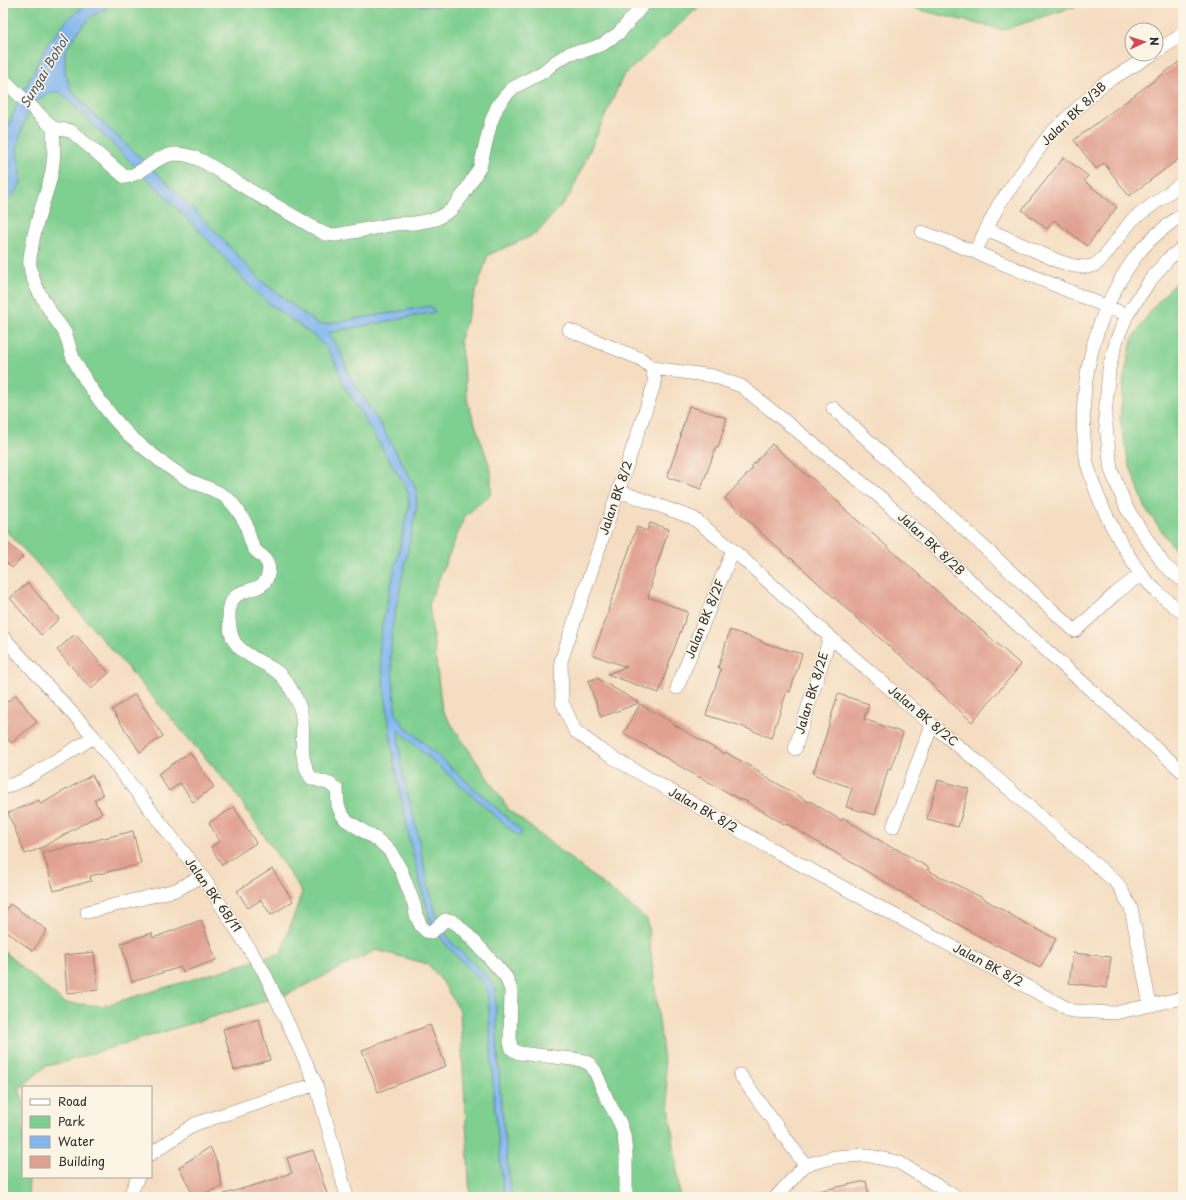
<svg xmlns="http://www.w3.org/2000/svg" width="1186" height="1200" font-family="'Playpen Sans',sans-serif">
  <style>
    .green { fill: #7ecf90; stroke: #547d5e }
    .water { fill: #81b6ef; stroke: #56708d }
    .building { fill: #e1a191 }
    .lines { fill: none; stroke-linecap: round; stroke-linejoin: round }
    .minor-casing { stroke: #908476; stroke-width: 14 }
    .minor { stroke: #fff; stroke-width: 13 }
    .labels { text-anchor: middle; stroke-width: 3; stroke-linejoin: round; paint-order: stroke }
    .street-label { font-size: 12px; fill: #2b2b2b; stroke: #fcf5e5 }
    .water-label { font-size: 13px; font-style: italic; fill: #455566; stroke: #fcf5e5 }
  </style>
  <rect width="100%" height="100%" fill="#fcf5e5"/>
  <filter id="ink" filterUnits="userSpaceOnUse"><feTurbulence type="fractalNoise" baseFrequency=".025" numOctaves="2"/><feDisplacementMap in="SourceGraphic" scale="8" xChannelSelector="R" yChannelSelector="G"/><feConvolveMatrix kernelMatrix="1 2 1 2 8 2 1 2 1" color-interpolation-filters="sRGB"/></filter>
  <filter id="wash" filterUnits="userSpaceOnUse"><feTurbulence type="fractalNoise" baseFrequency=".012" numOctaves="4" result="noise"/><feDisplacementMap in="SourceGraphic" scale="16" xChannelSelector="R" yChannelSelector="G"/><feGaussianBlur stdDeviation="0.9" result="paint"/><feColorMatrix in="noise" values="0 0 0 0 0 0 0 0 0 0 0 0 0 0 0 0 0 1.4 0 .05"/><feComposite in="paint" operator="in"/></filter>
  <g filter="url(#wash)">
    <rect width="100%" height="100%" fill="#f5ddc1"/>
    <path class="green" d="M 3,3 L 703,3 L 623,76 L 570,195 L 536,234 L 488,255 L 460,339 L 468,404 L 491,470 L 491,494 L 465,516 L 429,603 L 442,710 L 509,810 L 647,919 L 680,1197 L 470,1197 L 460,1011 L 442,981 L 428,964 L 376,950 L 288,994 L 64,1062 L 46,1066 L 19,1089 L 23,1102 L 23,1177 L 29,1177 L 28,1197 L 3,1197 L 3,951 L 64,1003 L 103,1006 L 281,953 L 302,892 L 234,791 L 34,560 L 3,528 Z
      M 903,3 L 1086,3 L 1003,30 L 920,10 Z
      M 1183,274 L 1183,556 L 1173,547 L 1146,509 L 1129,464 L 1120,419 L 1124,378 L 1132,340 L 1152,309 Z"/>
    <path class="water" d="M 88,3 L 114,3 L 91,17 L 78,31 L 65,51 L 65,72 L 71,90 L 87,108 L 163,179 L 215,231 L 260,280 L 319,325 L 431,306 L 435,312 L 327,333 L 341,353 L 348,373 L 382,427 L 411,479 L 416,489 L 417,506 L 392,627 L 391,658 L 396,714 L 404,725 L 522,831 L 519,837 L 398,730 L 401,763 L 408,796 L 418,834 L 426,877 L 438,921 L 451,942 L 492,981 L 495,990 L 500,1091 L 511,1197 L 504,1197 L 493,1090 L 488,993 L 484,984 L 447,946 L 432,925 L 419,879 L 409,838 L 394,763 L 379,646 L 382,626 L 409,505 L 408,493 L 404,484 L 343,384 L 337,366 L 327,348 L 314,336 L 268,303 L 251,287 L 209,241 L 155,186 L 60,92 C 36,90 25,117 20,136 C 19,141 17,147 17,151 C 18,161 23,173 21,182 C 17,192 12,198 3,203 L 3,138 L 10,123 L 16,106 L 47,45 L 66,21 Z
      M 409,3 L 453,3 C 438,8 423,7 409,3 Z"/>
    <g id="blocks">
      <path class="building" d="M 1183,59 L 1183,156 L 1129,196 L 1104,163 L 1096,169 L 1074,140 Z
        M 1064,157 L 1088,176 L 1084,181 L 1117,207 L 1087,246 L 1054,220 L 1047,229 L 1022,210 Z
        M 689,406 L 727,418 L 718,448 L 716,447 L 701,489 L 667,477 L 681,436 L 680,436 Z
        M 772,444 L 809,477 L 810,476 L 841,504 L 840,505 L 1021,665 L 972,722 L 899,654 L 899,655 L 863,623 L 863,624 L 791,558 L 790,559 L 760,532 L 725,498 L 753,468 L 751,467 Z
        M 650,523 L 669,529 L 651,583 L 652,584 L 648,597 L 688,612 L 671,657 L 659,693 L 607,674 L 627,667 L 593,655 L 609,610 L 608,610 L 637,527 L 647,531 Z
        M 3,538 L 23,557 L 12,568 L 3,559 Z
        M 28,583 L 59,619 L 41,635 L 10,598 Z
        M 730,630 L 762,641 L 761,642 L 802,654 L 790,692 L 787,691 L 771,738 L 741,726 L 706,715 L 721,669 L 718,668 Z
        M 75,634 L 109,673 L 91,689 L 57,650 Z
        M 597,678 L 639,703 L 601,717 L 588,681 Z
        M 135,694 L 163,736 L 140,752 L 112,710 Z
        M 838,694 L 869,704 L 864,719 L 903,733 L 890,770 L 888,769 L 875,815 L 846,807 L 852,788 L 813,774 L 827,732 L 827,731 Z
        M 16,695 L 37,722 L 11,743 L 3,733 L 3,705 Z
        M 640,704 L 673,723 L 673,724 L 724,754 L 725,752 L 759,771 L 759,773 L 809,802 L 810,801 L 842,821 L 843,818 L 894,849 L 895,848 L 929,868 L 927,870 L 981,897 L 1023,922 L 1056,939 L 1040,968 L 997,945 L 996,946 L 954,922 L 923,905 L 787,824 L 786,825 L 744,800 L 743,801 L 700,777 L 700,778 L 624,733 Z
        M 190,752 L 214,787 L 193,802 L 180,783 L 169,791 L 158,774 Z
        M 92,775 L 103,795 L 94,800 L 102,813 L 41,848 L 25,854 L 8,813 L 39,800 L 41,804 Z
        M 938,780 L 969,789 L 958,827 L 927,819 Z
        M 234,807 L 256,843 L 222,865 L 211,847 L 220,841 L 209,823 Z
        M 133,831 L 141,864 L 90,876 L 91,881 L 54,891 L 43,853 Z
        M 272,869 L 293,901 L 271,915 L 261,900 L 248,908 L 237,891 Z
        M 10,904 L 47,930 L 33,951 L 3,929 L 3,915 Z
        M 201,920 L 216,960 L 183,972 L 181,967 L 132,982 L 121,943 L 152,933 L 153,938 Z
        M 94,952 L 98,990 L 67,993 L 64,955 Z
        M 1073,953 L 1111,957 L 1107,988 L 1069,983 Z
        M 259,1019 L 270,1060 L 234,1070 L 223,1029 Z
        M 430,1025 L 446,1066 L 378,1092 L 362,1050 Z
        M 210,1147 L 217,1162 L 222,1187 L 194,1197 L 179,1167 Z
        M 313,1150 L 328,1197 L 224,1197 L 224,1194 L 279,1178 L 279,1177 L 292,1173 L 287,1158 Z
        M 866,1181 L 869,1197 L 815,1197 L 814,1192 Z"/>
    </g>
  </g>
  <g filter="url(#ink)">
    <use href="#blocks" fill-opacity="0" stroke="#908476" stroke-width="1"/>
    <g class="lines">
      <g class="minor-casing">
        <path id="minor" d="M 1156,52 L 1183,34
          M 3,79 L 53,128 L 71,131 L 125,177 C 142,175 155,156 174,154 C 182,154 191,156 198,159 C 213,166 229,178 243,186 C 270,203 297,218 325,234 L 336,235 L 395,224 L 415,223 L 436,219 L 451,210 L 463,195 L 480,167 L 491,122 L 497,107 L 505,96 L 513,88 L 543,72 L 555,62 L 570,53 L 587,50 L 603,44 L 619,33 L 643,5 L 647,3
          M 53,128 C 54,148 55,160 50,180 C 44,202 35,223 32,246 C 31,252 29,259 30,266 C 33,286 45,303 56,320 C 59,324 63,329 65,333 C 69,342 70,352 74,360 C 87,385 109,415 129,435 C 147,451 167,467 187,479 C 200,486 216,489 227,498 C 235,505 241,515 246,524 C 249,533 250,544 256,551 C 260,555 264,556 267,562 C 270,567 269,572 267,578 C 262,592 243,587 234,598 C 227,606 229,623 231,633 C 234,651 259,660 273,669 C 280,673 285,679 289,686 C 294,694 299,703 301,712 C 306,737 296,753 311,778 L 330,784 L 337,790 L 338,805 L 341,813 L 346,820 L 379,841 L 390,851 L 401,870 L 414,904 L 416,915 L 421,926 L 426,931 L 432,932 L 445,920 L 452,921 L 458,925 L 476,943 L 506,977 L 511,990 L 510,1043 L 512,1049 L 519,1053 L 581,1060 L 590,1064 L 595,1071 L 607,1099 L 620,1123 L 624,1135 L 626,1155 L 626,1197
          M 1183,214 C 1167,225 1148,240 1136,256 C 1093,315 1075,391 1087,463 C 1088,469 1091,474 1092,480 C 1101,507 1114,532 1129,556 C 1133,562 1136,568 1141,574 C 1152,589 1168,601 1183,613
          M 987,229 L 1058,261 L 1074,266 L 1087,267 L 1095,265 L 1103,258 L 1132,220 L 1183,182
          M 922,232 L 975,252 L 1127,315
          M 1183,247 L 1168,259 L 1149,282 L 1127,315 L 1117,339 L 1109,369 L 1105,417 L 1111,470 L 1127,509 L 1164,565 L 1183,581
          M 975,252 L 999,204 L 1049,135 L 1103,84 L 1153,54
          M 569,330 L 641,359 L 652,368
          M 652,368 L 655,382 L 561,661 L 562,702 L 575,731 L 605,753 L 770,848 L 1072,1011 L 1115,1013 L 1183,998
          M 652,368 L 713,376 L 741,386 L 881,498 L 1018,625 L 1183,772
          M 833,408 L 1075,631 L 1115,594 L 1141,574
          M 619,491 L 693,518 L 733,550 L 830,637 L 932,725 L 978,762 L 1118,884 L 1131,908 L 1150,1005
          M 3,637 L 94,737 L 202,876 L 264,972 L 316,1084 L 347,1197
          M 677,688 L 733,550
          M 795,749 L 830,637
          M 3,788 L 24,780 L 94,737
          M 893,827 L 932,725
          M 87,912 L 176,890 L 202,876
          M 740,1075 L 805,1165
          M 151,1154 L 195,1124 L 316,1084
          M 131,1197 L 131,1193 L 138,1177
          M 776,1197 L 805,1165 L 835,1157 L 865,1155 L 898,1162 L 956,1197"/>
      </g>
      <use href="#minor" class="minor"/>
    </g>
  </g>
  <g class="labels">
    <g class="street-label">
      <text transform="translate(1074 114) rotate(-44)" y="4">Jalan BK 8/3B</text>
      <text transform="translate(616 498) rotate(-71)" y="4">Jalan BK 8/2</text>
      <text transform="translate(931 544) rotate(43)" y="4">Jalan BK 8/2B</text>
      <text transform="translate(705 619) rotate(-68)" y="4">Jalan BK 8/2F</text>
      <text transform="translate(812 693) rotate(-73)" y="4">Jalan BK 8/2E</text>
      <text transform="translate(923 716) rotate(40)" y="4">Jalan BK 8/2C</text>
      <text transform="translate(703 810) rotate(30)" y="4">Jalan BK 8/2</text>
      <text transform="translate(213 895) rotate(55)" y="4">Jalan BK 6B/11</text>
      <text transform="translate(988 965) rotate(28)" y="4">Jalan BK 8/2</text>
    </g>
    <g class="water-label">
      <text transform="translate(44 72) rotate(-59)" y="5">Sungai Bohol</text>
    </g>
  </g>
  <rect width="1186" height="1200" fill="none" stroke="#fcf5e5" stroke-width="16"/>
  <rect x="22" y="1086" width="130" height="92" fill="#fcf5e5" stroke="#a8a49b"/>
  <rect x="30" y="1099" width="20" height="6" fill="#ffffff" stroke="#a8a49b"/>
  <text x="58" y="1106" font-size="12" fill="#2b2b2b">Road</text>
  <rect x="30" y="1116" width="20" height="12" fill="#7ecf90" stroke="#a8a49b"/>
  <text x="58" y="1126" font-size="12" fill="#2b2b2b">Park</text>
  <rect x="30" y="1136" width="20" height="12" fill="#81b6ef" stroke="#a8a49b"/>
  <text x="58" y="1146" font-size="12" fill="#2b2b2b">Water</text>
  <rect x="30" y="1156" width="20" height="12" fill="#e1a191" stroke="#a8a49b"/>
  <text x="58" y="1166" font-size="12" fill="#2b2b2b">Building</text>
  <g transform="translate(1144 42) rotate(86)"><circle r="19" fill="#fcf5e5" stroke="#a8a49b"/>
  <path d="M0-3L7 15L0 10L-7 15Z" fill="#d1495b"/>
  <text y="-6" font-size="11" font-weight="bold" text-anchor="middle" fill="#2b2b2b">N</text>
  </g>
</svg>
